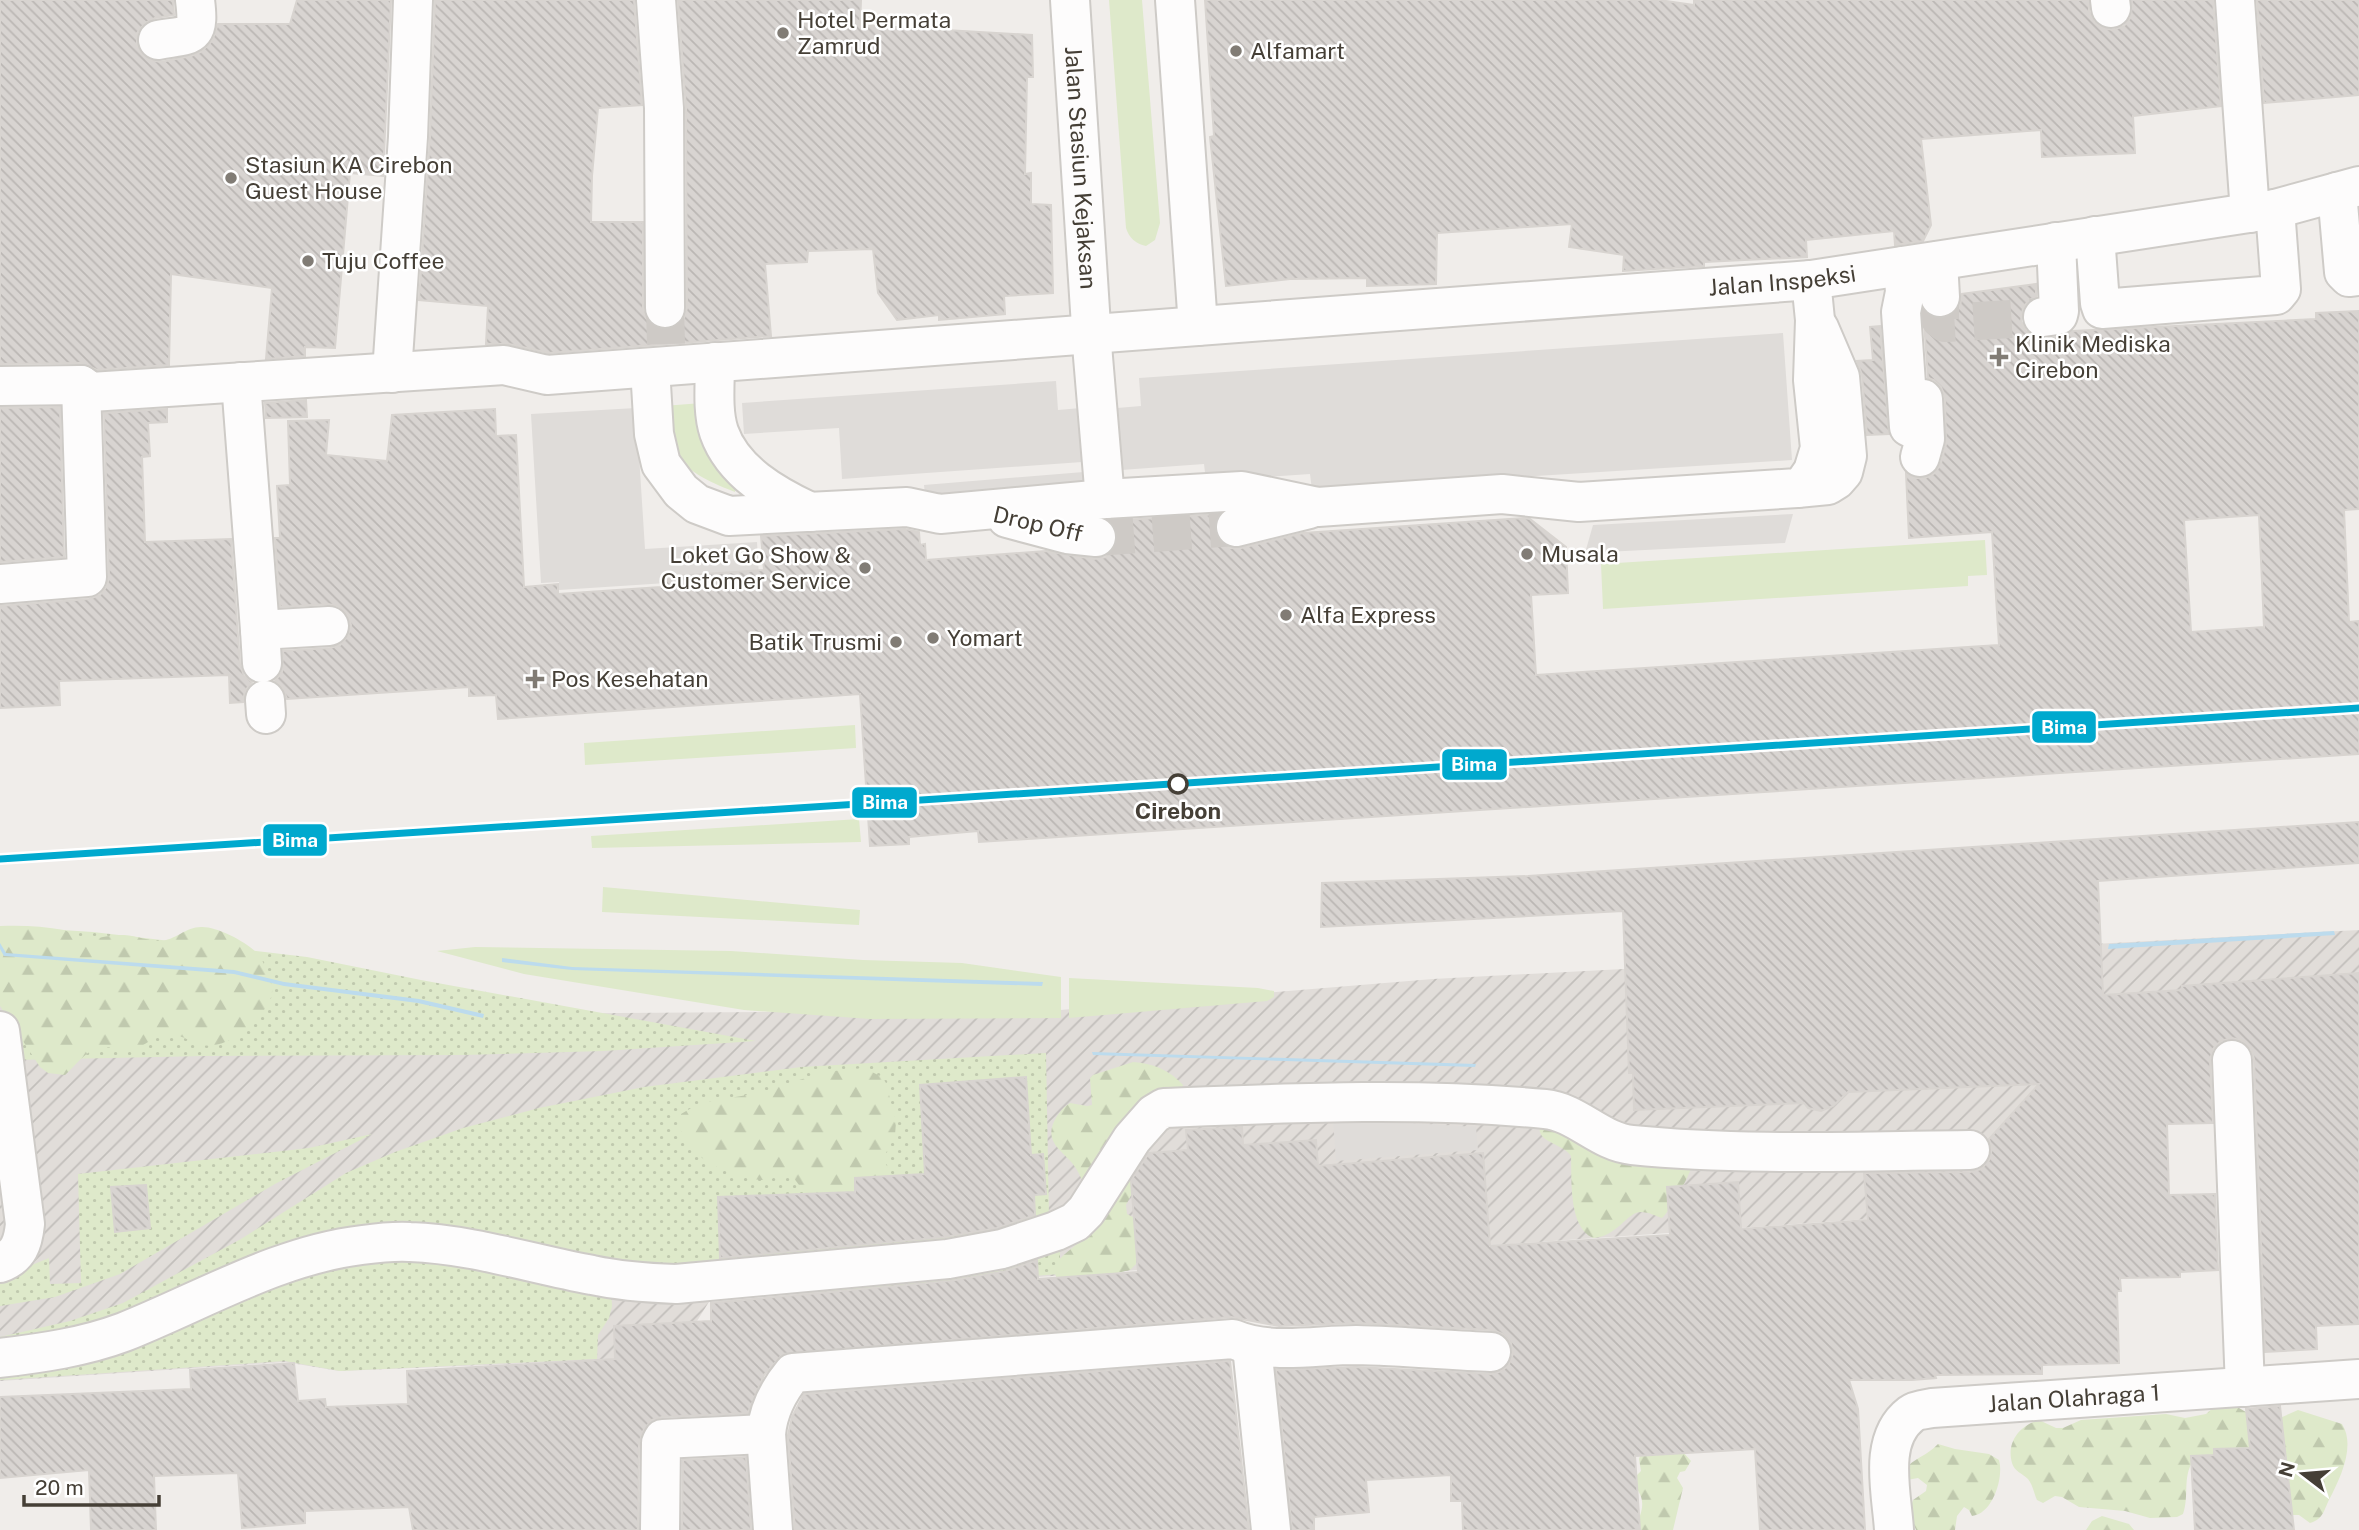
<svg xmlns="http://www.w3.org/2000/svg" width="2359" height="1530" font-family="'Public Sans',sans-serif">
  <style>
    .industrial { fill: url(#industrial-furrows) }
    .grass { fill: url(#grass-dots) }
    .forest { fill: url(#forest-firs) }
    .garden { fill: #dee9ca }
    .parking { fill: #dfdcd9 }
    .water { fill: #bcdbed }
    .building { fill: url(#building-back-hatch); stroke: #d8d4d0; stroke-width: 2; fill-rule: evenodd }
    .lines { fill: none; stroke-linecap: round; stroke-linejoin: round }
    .minor-tunnel { stroke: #cecac6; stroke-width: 38; stroke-dasharray: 38 19; stroke-linecap: butt }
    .minor-casing { stroke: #cecbc7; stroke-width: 42 }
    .minor { stroke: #fdfcfc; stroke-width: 38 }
    .rail-1-casing { stroke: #fff; stroke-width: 12 }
    .rail-1 { stroke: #00a9ce; stroke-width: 7 }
    .poi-dot { fill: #817c75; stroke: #fff; stroke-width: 2.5 }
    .stop-dot { fill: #fff; stroke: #453f36; stroke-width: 3.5 }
    .labels { text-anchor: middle; stroke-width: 5; stroke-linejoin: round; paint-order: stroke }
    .poi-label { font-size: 23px; fill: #453f36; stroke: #fff; text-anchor: start }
    .street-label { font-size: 23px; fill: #453f36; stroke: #fff }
    .stop-label { font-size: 23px; font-weight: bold; fill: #453f36; stroke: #fff }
    .line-badge { stroke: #fff; stroke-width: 2.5 }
    .badge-label { font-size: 19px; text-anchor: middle; font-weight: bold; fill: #fff }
  </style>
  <defs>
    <pattern id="industrial-furrows" width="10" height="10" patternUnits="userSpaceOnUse" patternTransform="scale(1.75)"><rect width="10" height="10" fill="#e1ddd9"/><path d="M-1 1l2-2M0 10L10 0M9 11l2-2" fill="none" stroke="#c2bfbb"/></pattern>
    <pattern id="grass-dots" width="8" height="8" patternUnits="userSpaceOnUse" patternTransform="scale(1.75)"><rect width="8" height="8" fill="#dee9ca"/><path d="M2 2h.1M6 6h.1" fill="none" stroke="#c0c9ae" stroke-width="1.8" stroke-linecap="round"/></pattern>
    <pattern id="forest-firs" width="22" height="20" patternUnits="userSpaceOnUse" patternTransform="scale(1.75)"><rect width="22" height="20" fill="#dee9ca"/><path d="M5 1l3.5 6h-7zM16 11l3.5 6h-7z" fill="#c0c9ae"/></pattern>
    <pattern id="building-back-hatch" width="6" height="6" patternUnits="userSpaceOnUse" patternTransform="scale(1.75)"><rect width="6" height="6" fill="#d8d4d1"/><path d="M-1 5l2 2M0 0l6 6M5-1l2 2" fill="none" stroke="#bbb7b4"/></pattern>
  </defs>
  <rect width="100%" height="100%" fill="#f0edea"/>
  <path class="industrial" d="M 2359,930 L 2359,1021 L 2112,1054 L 1975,1208 L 1868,1219 L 710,1300 L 675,1357 L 339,1371 L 285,1362 L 0,1381 L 0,934 L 484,1014 L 1060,1010 L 1433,979 Z"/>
  <path class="grass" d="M 0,926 L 93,932 L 307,957 L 421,980 L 756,1041 L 603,1051 L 464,1055 L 205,1056 L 15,1060 L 0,958 Z
    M 1046,1053 L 1049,1217 L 936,1245 L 691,1274 L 459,1237 L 0,1351 L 0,1337 L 70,1321 L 123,1303 L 241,1239 L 346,1173 L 395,1152 L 463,1128 L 539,1108 L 644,1087 L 801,1067 Z
    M 372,1134 L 275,1184 L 120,1274 L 55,1297 L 0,1306 L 0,1278 L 49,1258 L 50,1284 L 81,1283 L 78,1174 L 309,1148 Z
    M 1060,1242 L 1060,1274 L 709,1300 Z
    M 422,1253 L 611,1289 L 612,1306 L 609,1318 L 598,1335 L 597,1359 L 340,1371 L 285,1361 L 0,1380 L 0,1368 L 268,1281 Z"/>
  <path class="forest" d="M 0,926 C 20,925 44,926 64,930 C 71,932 75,939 82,939 C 96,940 110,934 124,935 C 137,936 149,941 161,941 C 175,940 186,927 201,927 C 217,926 252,944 261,958 C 266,967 269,977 272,987 C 276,1004 246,1032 232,1039 C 201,1054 197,1039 171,1034 C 157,1032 146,1046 133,1050 C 120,1053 110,1044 97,1048 C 85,1052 74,1067 65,1075 L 48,1073 L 40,1067 L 0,1006 Z
    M 1133,1062 C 1152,1063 1170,1070 1183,1085 L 1182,1093 L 1137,1157 L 1140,1178 L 1126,1205 L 1127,1214 L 1142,1222 L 1136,1264 L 1130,1270 L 1061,1286 C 1043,1260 1071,1254 1083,1237 C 1088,1230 1090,1219 1093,1211 C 1088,1197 1084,1182 1077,1170 C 1068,1153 1045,1146 1053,1124 C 1057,1115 1061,1109 1070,1103 L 1087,1106 L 1092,1105 L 1090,1078 L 1093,1075 Z
    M 864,1068 L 882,1077 L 886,1083 L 896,1122 L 895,1135 L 883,1159 L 896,1182 L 817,1209 L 793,1177 C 776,1173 776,1180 762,1180 C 736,1179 688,1159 681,1131 C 680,1126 681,1120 681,1114 L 700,1103 L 759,1093 L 824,1072 Z
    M 1543,1120 L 1691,1168 C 1690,1175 1668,1214 1662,1218 C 1656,1216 1648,1212 1641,1212 C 1627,1212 1617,1237 1593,1238 C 1568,1227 1572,1179 1571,1156 C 1562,1142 1529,1142 1543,1120 Z
    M 2221,1401 L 2234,1405 L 2266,1424 L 2298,1410 L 2342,1424 C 2356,1446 2340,1478 2330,1498 C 2324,1509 2324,1519 2310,1523 L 2299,1515 L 2286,1515 L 2196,1457 C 2181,1474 2190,1495 2183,1514 L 2177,1517 L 2150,1518 L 2125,1511 L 2079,1507 L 2062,1497 L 2055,1496 L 2043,1503 L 2037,1500 C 2034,1494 2033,1485 2028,1479 C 2023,1474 2014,1471 2012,1463 C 2006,1442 2020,1425 2039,1420 L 2056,1428 L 2063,1428 L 2081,1420 L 2166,1414 L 2185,1418 L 2206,1414 Z
    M 1938,1444 L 1955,1449 L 1989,1454 L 1999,1460 C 2004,1477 1993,1514 1972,1516 L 1969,1510 L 1964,1507 L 1957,1516 L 1955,1530 L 1916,1530 L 1909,1512 L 1913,1500 L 1926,1491 L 1927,1485 L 1918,1478 L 1907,1480 L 1903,1471 C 1915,1457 1927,1456 1938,1444 Z
    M 1683,1452 L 1691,1461 L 1685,1471 L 1680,1472 L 1677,1478 L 1683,1488 L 1673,1530 L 1634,1530 C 1642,1513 1648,1499 1633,1485 L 1632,1480 L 1641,1471 L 1639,1459 L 1641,1453 Z
    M 2102,1516 L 2129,1524 L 2134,1530 L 2086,1530 L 2092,1521 Z"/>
  <path class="garden" d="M 1109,0 L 1142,0 L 1160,223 L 1155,240 L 1146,246 C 1136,244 1129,238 1126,228 Z
    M 702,403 L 724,475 L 735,489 L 735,492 C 717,485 686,472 675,454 C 669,444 666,419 663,406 Z
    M 1985,540 L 1987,575 L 1968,576 L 1968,586 L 1603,609 L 1601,564 Z
    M 855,725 L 856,748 L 585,765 L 584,743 Z
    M 859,819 L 861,842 L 592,848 L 591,836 Z
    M 603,887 L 860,910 L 859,925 L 602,912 Z
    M 475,947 L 731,951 L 863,960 L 962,963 L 1061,977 L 1061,1018 L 870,1019 L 744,1010 L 524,974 L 437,951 Z
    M 1069,978 L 1258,988 L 1274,991 L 1274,997 L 1267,1001 L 1069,1018 Z"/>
  <path class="parking" d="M 1783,333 L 1792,460 L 1312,490 L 1310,474 L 1206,481 L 1204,464 L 1121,470 L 1117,408 L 1141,406 L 1139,378 Z
    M 1056,381 L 1058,410 L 1092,407 L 1096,461 L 842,479 L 839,428 L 744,434 L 742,403 Z
    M 636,408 L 645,549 L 757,542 L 759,577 L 559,590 L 559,582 L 541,583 L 531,414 Z
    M 1096,471 L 1098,488 L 926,503 L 924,485 Z
    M 1793,514 L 1785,543 L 1585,553 L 1593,525 Z
    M 1333,1118 L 1476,1127 L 1478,1150 L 1336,1161 Z"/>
  <path class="water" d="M 2334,931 L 2335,935 L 2108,949 L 2109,944 Z
    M 0,943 L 6,953 L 234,970 L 284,982 L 419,999 L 484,1014 L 483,1018 L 418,1003 L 284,986 L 234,974 L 4,956 L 0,949 Z
    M 502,958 L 572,967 L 1043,982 L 1042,986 L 572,970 L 502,962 Z
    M 1092,1052 L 1476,1064 L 1475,1067 L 1093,1055 Z"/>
  <path class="building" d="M 0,0 L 173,0 L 174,15 L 155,18 L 145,23 L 137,33 L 137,44 L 141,53 L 150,60 L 161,62 L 191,56 L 201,52 L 212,41 L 218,24 L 290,24 L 297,0 L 391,0 L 383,176 L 350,173 L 335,348 L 305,347 L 305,356 L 266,359 L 272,288 L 171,274 L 169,365 L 97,370 L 81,363 L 0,364 Z
    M 435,0 L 634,0 L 642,105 L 598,108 L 592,176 L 591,222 L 643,222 L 643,309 L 646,318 L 654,327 L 664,330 L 677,326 L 684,318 L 687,308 L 686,108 L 678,0 L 861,0 L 860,25 L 1032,35 L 1033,77 L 1027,77 L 1025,174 L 1031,173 L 1031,204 L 1051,205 L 1053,293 L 1004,296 L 1005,314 L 939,320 L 939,315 L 897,320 L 878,293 L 873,249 L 808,251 L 807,262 L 765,264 L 771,336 L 549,353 L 509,344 L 486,344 L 488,306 L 419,300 L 430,138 Z
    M 1205,0 L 1659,0 L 1694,5 L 1694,0 L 2089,0 L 2089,11 L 2094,22 L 2103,28 L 2113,30 L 2124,26 L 2131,17 L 2132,0 L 2213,0 L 2221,106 L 2133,116 L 2135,153 L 2042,157 L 2041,130 L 1921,139 L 1931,225 L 1923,241 L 1895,245 L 1894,231 L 1806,240 L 1807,257 L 1704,262 L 1704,266 L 1623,271 L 1624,255 L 1569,247 L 1572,224 L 1437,233 L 1436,284 L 1367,286 L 1367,278 L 1290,279 L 1226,286 L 1210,137 L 1214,136 Z
    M 2257,0 L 2359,0 L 2359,95 L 2264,103 Z
    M 2036,284 L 2036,297 L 2029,300 L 2023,308 L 2021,321 L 2026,331 L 2035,337 L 2045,339 L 2061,337 L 2072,331 L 2316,319 L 2316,313 L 2359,311 L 2359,509 L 2344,510 L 2349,622 L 2359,621 L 2359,754 L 979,842 L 978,831 L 909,837 L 909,844 L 870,846 L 860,694 L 498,719 L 496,695 L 469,696 L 469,687 L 287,699 L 283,688 L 275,681 L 282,672 L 283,651 L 330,648 L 340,645 L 348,636 L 351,625 L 348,615 L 338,606 L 328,604 L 280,607 L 275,538 L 280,538 L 277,486 L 290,485 L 288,421 L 329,420 L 326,455 L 387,461 L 392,415 L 495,409 L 496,436 L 516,435 L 524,587 L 558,584 L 558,594 L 661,587 L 661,577 L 764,570 L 761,536 L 905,529 L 919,532 L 920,545 L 925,544 L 926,560 L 1046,551 L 1094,559 L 1106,557 L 1114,549 L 1118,539 L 1116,529 L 1110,521 L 1219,514 L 1215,522 L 1215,532 L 1220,542 L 1229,548 L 1241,548 L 1303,533 L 1524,518 L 1530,519 L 1566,547 L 1568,593 L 1531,595 L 1536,675 L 1999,645 L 1992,532 L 1909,538 L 1906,473 L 1915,478 L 1925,478 L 1935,473 L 1941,463 L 1946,444 L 1945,397 L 1941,387 L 1934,380 L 1928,378 L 1924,322 L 1928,321 L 1928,315 L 1941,319 L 1951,316 L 1960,306 L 1962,294 ZM 2259,515 L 2264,627 L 2191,632 L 2184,520 Z
    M 1880,326 L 1889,434 L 1867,435 L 1862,375 L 1857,361 L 1873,360 L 1870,327 Z
    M 306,400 L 307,417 L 266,418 L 265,403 Z
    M 60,407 L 64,557 L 0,562 L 0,408 Z
    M 167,409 L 167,422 L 148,423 L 150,456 L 142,457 L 145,542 L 231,539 L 240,664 L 244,676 L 252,682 L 245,691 L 243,702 L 230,703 L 229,675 L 59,681 L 60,705 L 0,708 L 0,606 L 89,599 L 100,595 L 107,586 L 109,576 L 104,413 Z
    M 2359,822 L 2359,863 L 2098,881 L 2103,995 L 2182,990 L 2182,986 L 2359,973 L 2359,1324 L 2316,1326 L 2317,1349 L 2265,1352 L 2254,1059 L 2251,1049 L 2243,1041 L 2232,1038 L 2221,1041 L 2213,1049 L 2210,1060 L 2213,1123 L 2167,1124 L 2169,1195 L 2215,1194 L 2218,1270 L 2180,1272 L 2180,1277 L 2120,1278 L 2121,1291 L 2117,1291 L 2119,1363 L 2042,1365 L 2042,1374 L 1935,1375 L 1936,1378 L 1912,1380 L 1849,1380 L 1858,1409 L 1865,1530 L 1760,1530 L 1755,1449 L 1635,1456 L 1640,1530 L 1463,1530 L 1462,1501 L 1451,1501 L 1451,1475 L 1366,1480 L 1369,1512 L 1314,1517 L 1314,1530 L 1292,1530 L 1276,1370 L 1356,1367 L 1491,1374 L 1502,1371 L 1509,1364 L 1513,1354 L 1511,1343 L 1503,1334 L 1492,1330 L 1357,1323 L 1279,1326 L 1231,1317 L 783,1354 L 764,1375 L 748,1413 L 662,1417 L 652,1420 L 644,1429 L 639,1443 L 638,1530 L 413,1530 L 409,1507 L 305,1511 L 305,1523 L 242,1528 L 238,1473 L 154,1476 L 156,1530 L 91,1530 L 89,1470 L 0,1478 L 0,1397 L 191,1389 L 190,1370 L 294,1363 L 298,1401 L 325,1399 L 326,1407 L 408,1404 L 407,1371 L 615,1359 L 614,1326 L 711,1321 L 711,1303 L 950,1281 L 1006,1271 L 1037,1260 L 1038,1279 L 1138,1272 L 1131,1180 L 1149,1153 L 1188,1150 L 1186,1130 L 1242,1127 L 1243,1145 L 1316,1140 L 1318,1166 L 1483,1153 L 1490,1246 L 1670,1235 L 1667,1187 L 1738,1182 L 1741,1229 L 1868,1220 L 1864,1173 L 1970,1172 L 1981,1169 L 1989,1160 L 1992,1149 L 1989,1139 L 2039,1084 L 1848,1092 L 1833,1106 L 1821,1111 L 1808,1108 L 1804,1103 L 1634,1110 L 1633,1073 L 1629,1073 L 1623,911 L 1321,927 L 1322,883 L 1528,876 Z
    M 1026,1077 L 1031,1155 L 1043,1154 L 1046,1194 L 1034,1195 L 1035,1215 L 997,1228 L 945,1237 L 720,1258 L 718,1197 L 855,1192 L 855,1178 L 925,1174 L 920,1085 Z
    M 146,1185 L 150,1228 L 115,1232 L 111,1187 Z
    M 1230,1361 L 1249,1530 L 795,1530 L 788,1435 L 792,1417 L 804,1394 Z
    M 2280,1406 L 2294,1530 L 2195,1530 L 2191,1456 L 2214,1455 L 2214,1449 L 2250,1448 L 2246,1409 Z
    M 746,1457 L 751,1530 L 682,1530 L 683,1460 Z"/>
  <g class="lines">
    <path class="minor-tunnel" d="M 1940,297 L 1940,319 L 1945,323 L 2043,317
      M 665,308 L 666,344
      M 1096,537 L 1236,527"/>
    <g class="minor-casing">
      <g id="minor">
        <path d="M 656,0 L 664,108 L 665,308"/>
        <path id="s1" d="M 1070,0 L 1093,357 L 1105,499"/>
        <path d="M 1175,0 L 1198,326"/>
        <path d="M 2110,0 L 2111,8"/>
        <path d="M 2235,0 L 2250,213"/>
        <path d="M 158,40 C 192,34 200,39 195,0"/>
        <path d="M 2337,192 L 2344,272 L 2349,277 L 2359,276"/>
        <path d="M 2095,236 L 2100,303 L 2102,309 L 2276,295 L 2281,289 L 2275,209"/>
        <path d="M 1938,261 L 1940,297"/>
        <path d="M 1903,266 L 1905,292 L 1901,312 L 1909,427"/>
        <path d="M 2043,317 L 2058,315 L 2059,311 L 2056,242"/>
        <path d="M 715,362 C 715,384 712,411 719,432 C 733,472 774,495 810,512"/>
        <path d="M 650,368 L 654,434 L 661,464 L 681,491 L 697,504 L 729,516 L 907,507 L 940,514 L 1105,499 L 1242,491 L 1318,507 L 1502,494 L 1579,502 L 1797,488 L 1804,484 L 1813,471 L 1820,448 L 1813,380 L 1815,320 L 1811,280"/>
        <path d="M 392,373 L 408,137 L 413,0"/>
        <path d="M 241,382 L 260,630 L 329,626"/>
        <path id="s2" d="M 0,386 L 81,385 L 91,392 L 504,365 L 547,375 L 1811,280 L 2275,209 L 2359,186"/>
        <path d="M 1920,457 L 1925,439 L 1923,399"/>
        <path d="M 1797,488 L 1828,485 L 1836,480 L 1843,472 L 1847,456 L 1840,377 L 1819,328"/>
        <path d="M 1007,518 L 1067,534 L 1096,537"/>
        <path d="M 1236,527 L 1309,509"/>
        <path d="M 0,584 L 87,577 L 81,385"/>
        <path d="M 260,630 L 262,663"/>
        <path d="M 265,700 L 266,714"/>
        <path d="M 0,1031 L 25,1224 C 23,1243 19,1256 0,1263"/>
        <path d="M 2232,1060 L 2245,1387"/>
        <path d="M 1249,1346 L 1253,1356 L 1271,1530"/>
        <path d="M 0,1358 C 42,1353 84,1347 124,1332 C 202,1301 278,1255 362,1245 C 377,1243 394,1241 410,1242 C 471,1244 532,1264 592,1275 C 620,1281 648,1283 676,1284 L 948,1259 L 1002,1249 L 1056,1231 L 1075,1222 L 1086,1211 L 1132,1139 L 1154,1114 L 1164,1108 C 1290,1103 1418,1097 1545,1109 C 1577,1112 1600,1142 1632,1145 C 1744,1156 1857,1151 1970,1150"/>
        <path d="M 660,1530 L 661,1443 L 663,1439 L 766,1434"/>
        <path d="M 773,1530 L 766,1434 C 768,1411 779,1390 793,1373 L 1233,1339 C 1270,1355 1316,1345 1356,1345 C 1401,1346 1446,1350 1491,1352"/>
        <path id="s3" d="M 1894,1530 C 1892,1494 1877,1440 1911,1414 C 1916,1410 1926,1409 1932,1408 L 2359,1379"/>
      </g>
    </g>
    <use href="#minor" class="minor"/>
    <g class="rail-1-casing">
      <path id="rail-1" d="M 0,859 L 2359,708"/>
    </g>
    <use href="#rail-1" class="rail-1"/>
  </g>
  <g class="poi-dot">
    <circle cx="783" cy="33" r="7"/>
    <circle cx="1236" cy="51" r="7"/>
    <circle cx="231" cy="178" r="7"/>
    <circle cx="308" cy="261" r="7"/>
    <path d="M1995.5 346.5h7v7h7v7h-7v7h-7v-7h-7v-7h7z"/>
    <circle cx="1527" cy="554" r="7"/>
    <circle cx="865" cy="568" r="7"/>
    <circle cx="1286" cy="615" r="7"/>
    <circle cx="933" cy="638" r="7"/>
    <circle cx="896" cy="642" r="7"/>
    <path d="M531.5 668.5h7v7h7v7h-7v7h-7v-7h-7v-7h7z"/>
  </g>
  <circle class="stop-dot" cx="1178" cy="784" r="9"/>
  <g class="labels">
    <g class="poi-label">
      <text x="797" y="28">Hotel Permata<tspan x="797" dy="26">Zamrud</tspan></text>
      <text x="1250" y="59">Alfamart</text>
      <text x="245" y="173">Stasiun KA Cirebon<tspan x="245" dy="26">Guest House</tspan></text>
      <text x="322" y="269">Tuju Coffee</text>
      <text x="2015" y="352">Klinik Mediska<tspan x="2015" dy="26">Cirebon</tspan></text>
      <text x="1541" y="562">Musala</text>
      <text x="851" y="563" text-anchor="end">Loket Go Show &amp;<tspan x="851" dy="26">Customer Service</tspan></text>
      <text x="1300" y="623">Alfa Express</text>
      <text x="947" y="646">Yomart</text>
      <text x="882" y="650" text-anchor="end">Batik Trusmi</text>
      <text x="551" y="687">Pos Kesehatan</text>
    </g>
    <g class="street-label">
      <text dy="8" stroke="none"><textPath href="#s1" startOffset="168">Jalan Stasiun Kejaksan</textPath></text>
      <text dy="8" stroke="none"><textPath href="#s2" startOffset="1790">Jalan Inspeksi</textPath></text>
      <text transform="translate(1038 524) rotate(13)" y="8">Drop Off</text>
      <text dy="8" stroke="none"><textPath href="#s3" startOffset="287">Jalan Olahraga 1</textPath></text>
    </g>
    <g class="stop-label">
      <text x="1178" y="819">Cirebon</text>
    </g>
  </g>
  <g class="line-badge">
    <rect x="2031" y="710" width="66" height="34" rx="7" fill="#00a9ce"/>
    <rect x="1441" y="748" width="67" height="33" rx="7" fill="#00a9ce"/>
    <rect x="851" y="786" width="67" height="33" rx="7" fill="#00a9ce"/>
    <rect x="262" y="823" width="66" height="34" rx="7" fill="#00a9ce"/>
  </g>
  <g class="badge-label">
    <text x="2064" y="734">Bima</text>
    <text x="1474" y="771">Bima</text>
    <text x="885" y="809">Bima</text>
    <text x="295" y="847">Bima</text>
  </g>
  <g transform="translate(2303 1474) rotate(286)" stroke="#ffffff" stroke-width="5" paint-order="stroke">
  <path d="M0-5L12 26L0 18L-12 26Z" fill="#453f36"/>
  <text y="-10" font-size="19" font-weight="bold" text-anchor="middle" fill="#453f36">N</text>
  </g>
  <path d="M24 1495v10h135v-10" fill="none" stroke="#453f36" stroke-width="3.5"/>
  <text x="35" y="1495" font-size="21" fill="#453f36" stroke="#ffffff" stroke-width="5" paint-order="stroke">20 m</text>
</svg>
